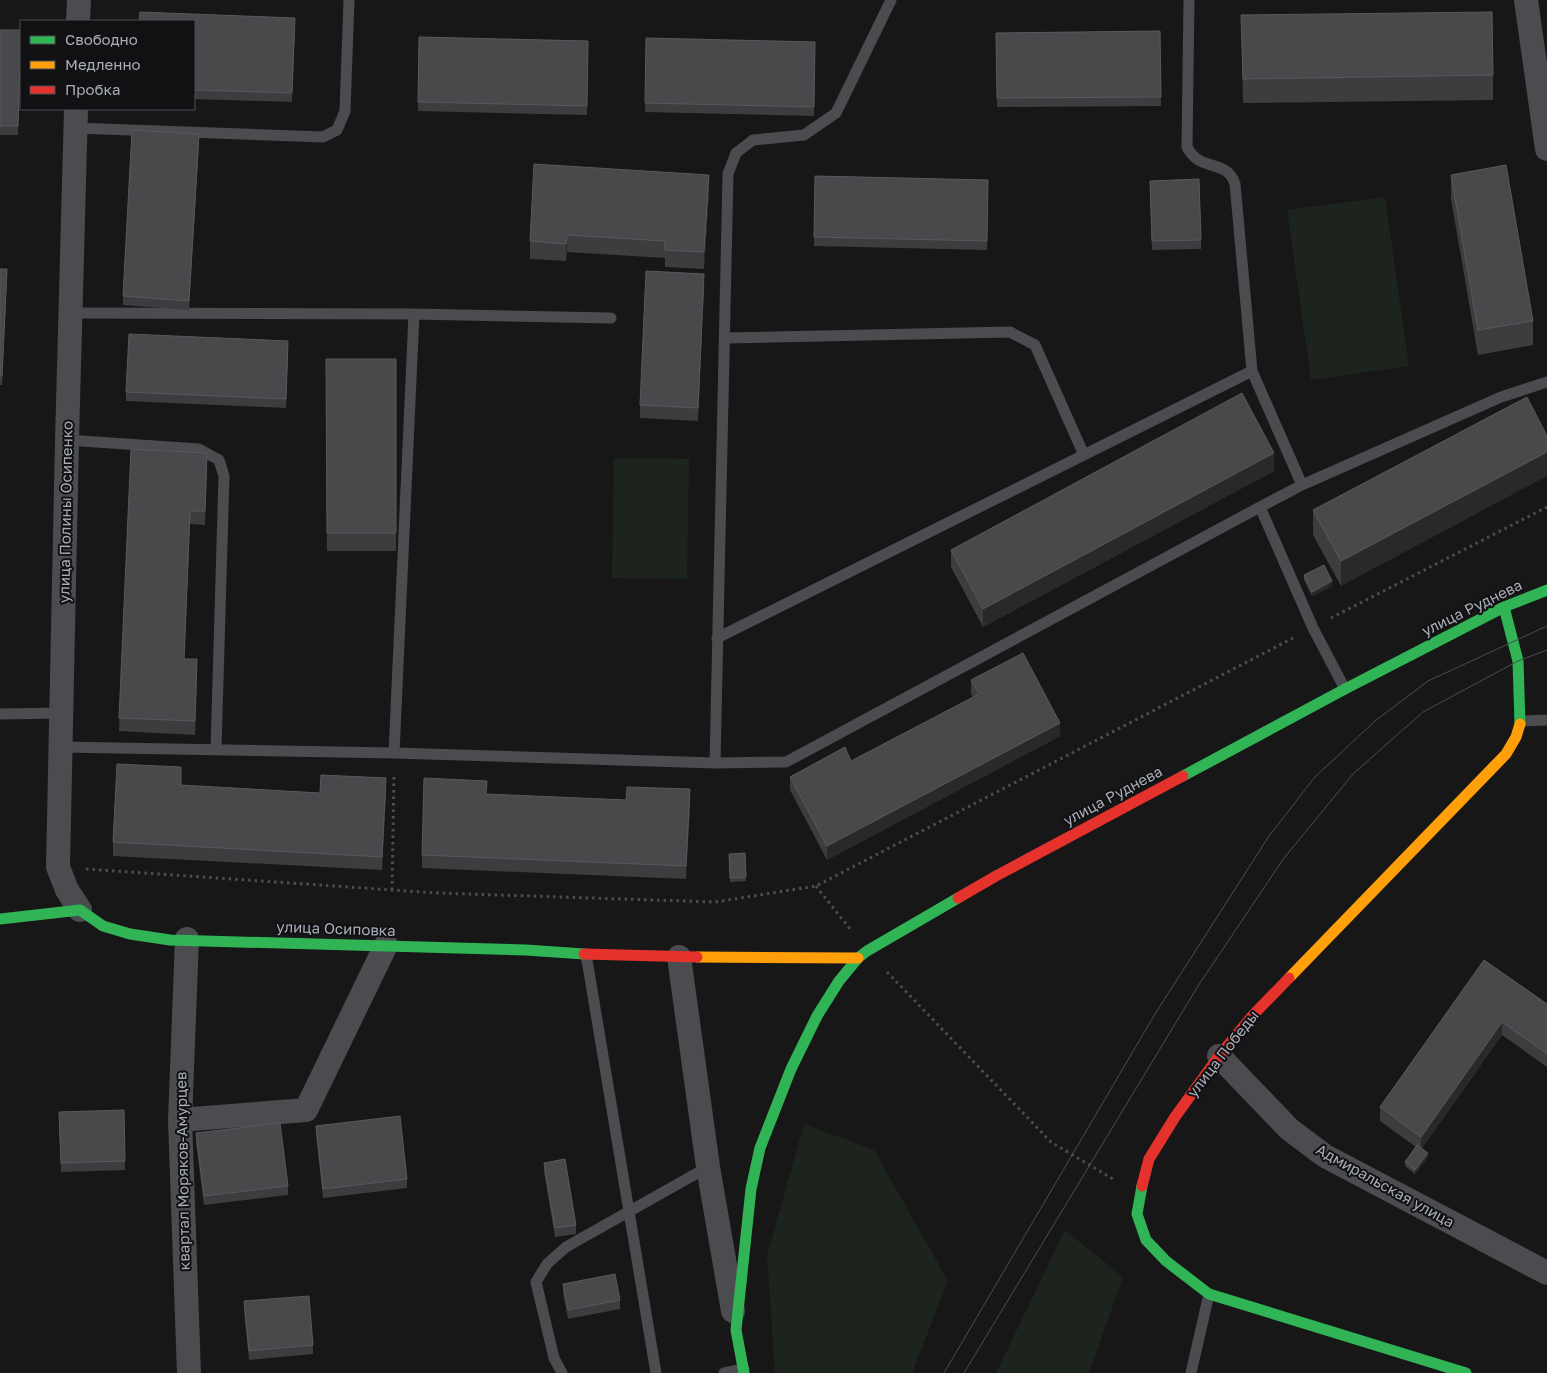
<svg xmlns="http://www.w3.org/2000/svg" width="1547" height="1373" font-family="'Golos Text',sans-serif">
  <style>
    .green { fill: #1d241e }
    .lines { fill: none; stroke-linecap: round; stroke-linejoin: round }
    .path { stroke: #4d4e52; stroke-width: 3; stroke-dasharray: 2.5 4; stroke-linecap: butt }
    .lane { stroke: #4b4c50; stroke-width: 11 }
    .street { stroke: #4b4c50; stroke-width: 24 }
    .fast { stroke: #30b455; stroke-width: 11 }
    .slow { stroke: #ff9f0a; stroke-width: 11 }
    .jam { stroke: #e5322d; stroke-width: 11 }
    .tram { stroke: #4b4c4f; stroke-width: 1 }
    .wall { fill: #3d3d3f }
    .shaded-wall { fill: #29292a }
    .building { fill: #49494c; stroke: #58595d }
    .labels { text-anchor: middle; stroke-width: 4; stroke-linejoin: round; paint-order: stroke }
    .street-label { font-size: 15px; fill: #a8adb8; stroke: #111113 }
  </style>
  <rect width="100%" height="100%" fill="#171717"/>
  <path class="green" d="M 1385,197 L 1409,366 L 1311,380 L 1287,210 Z
    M 614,458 L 689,459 L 687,579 L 612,578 Z
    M 804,1124 L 874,1150 L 948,1281 L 912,1373 L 775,1373 L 767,1256 Z
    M 1065,1230 L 1123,1277 L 1089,1373 L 996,1373 Z"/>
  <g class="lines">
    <path class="path" d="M 1331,618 L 1547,507
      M 86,869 L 436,893 L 715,902 L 816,886 L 1295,637
      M 816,886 L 850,929
      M 392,890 L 394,773
      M 887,972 L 1051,1142 L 1113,1179"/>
    <path class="lane" d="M 1189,0 L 1187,147 C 1200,173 1227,158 1235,184 L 1252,371 L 1302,485 L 1260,507 L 1313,628 L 1345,689
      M 75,128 L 323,137 L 337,130 L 345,111 L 349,0
      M 71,313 L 414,314 L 611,318
      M 725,338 L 1010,332 L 1035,345 L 1084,455
      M 67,440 L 199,449 L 219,460 L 224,476 L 216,749
      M 1302,485 L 1501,397 L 1547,382
      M 717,638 L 1252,371
      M 0,714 L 62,713
      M 1521,721 L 1547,720
      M 61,747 L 394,753 L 715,763 L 728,174 L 736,153 L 753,140 L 804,135 L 836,113 L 891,0
      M 394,753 L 414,314
      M 715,763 L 786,762 L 1260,507
      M 586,954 L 656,1373
      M 562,1373 L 554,1358 L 536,1282 L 547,1264 L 566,1247 L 708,1167
      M 724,1373 L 744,1369
      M 1191,1373 L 1209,1294"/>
    <path class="street" d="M 1526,0 L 1547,149
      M 78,21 L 79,0
      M 76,109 L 67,440 L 58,867 L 67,890 L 80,910
      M 187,939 L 180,1120 L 189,1373
      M 679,957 L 708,1167 L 733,1311
      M 1219,1056 L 1289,1129 L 1325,1156 L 1547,1273
      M 180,1120 L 306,1110 L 386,945"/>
    <path class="fast" d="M 1504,607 L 1518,661 L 1520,724
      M 1183,776 L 1345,689 L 1504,607 L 1547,590
      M 0,919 L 80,910 L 103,926 L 130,934 L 170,940 L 526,950 L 584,954
      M 1142,1186 L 1137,1214 L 1146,1240 L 1166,1261 L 1209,1294 L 1466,1373
      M 744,1373 L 736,1330 L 751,1189 L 760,1148 L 791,1069 L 817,1016 L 839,981 L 858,958 L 867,951 L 958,898"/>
    <path class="slow" d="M 697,957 L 858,958
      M 1289,978 L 1506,754 L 1516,737 L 1520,724"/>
    <path class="jam" d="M 958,898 L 996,876 L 1183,776
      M 584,954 L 697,957
      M 1142,1186 L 1149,1159 L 1175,1117 L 1219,1056 L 1253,1015 L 1289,978"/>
    <path class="tram" d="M 944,1373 L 1155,1014 L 1269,836 L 1315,777 L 1375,721 L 1428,681 L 1547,626
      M 964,1373 L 1198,986 L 1284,858 L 1353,774 L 1423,712 L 1518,661 L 1547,650"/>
  </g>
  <path class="wall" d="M 1241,15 L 1493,75 L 1493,100 L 1243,103 Z
    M 295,18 L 292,102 L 194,99 L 194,21 Z
    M 0,30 L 21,39 L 18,135 L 0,135 Z
    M 1160,31 L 1161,106 L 997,107 L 996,33 Z
    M 419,37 L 588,41 L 587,115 L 418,111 Z
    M 646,38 L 815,42 L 814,116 L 645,112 Z
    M 199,143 L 189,310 L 123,305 L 123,296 Z
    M 1451,175 L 1533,321 L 1533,345 L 1478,355 L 1451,199 Z
    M 815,176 L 988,180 L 987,250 L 814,246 Z
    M 1150,190 L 1201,240 L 1201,249 L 1152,250 Z
    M 709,192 L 704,269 L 665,267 L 665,258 L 567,252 L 566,261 L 530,259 L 530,241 Z
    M 0,269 L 7,278 L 2,385 L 0,385 Z
    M 704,287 L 698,421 L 640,418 L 640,405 Z
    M 288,350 L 286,408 L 126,401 L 126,392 Z
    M 326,359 L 396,359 L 396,551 L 327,551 Z
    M 1527,397 L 1341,586 L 1313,535 L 1313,510 Z
    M 131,449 L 207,466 L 205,525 L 190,524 L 184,659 L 197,673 L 195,735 L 119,731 Z
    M 1274,471 L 983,627 L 951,567 L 951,550 Z
    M 1304,575 L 1332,586 L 1312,596 L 1304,580 Z
    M 971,680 L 1060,736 L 827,860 L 790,790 L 790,777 L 851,761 L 973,697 L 971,694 Z
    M 181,785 L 320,793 L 386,792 L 382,870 L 113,856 L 113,842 Z
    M 690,803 L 686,879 L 422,868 L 422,855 Z
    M 745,853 L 746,881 L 730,882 L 729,854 Z
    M 1484,960 L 1547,1004 L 1547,1067 L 1502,1035 L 1422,1148 L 1428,1157 L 1415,1174 L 1405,1166 L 1405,1162 L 1416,1147 L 1380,1121 L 1380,1107 Z
    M 59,1121 L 125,1161 L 125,1170 L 61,1172 Z
    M 316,1126 L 407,1179 L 407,1188 L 323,1198 L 316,1135 Z
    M 196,1133 L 288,1186 L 288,1195 L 204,1205 L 196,1142 Z
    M 544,1163 L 576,1225 L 576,1234 L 555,1237 L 544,1172 Z
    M 563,1284 L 620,1300 L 620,1309 L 568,1319 L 563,1293 Z
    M 244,1301 L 313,1345 L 313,1354 L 249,1360 L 244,1310 Z"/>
  <path class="shaded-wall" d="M 199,134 L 199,143 L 189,310 L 189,301 Z
    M 709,175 L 709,192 L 704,269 L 704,252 Z
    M 567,235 L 567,252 L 566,261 L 566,244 Z
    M 7,269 L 7,278 L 2,385 L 2,376 Z
    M 704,274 L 704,287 L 698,421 L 698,408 Z
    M 1547,452 L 1547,476 L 1341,586 L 1341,561 Z
    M 207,453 L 207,466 L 205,525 L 205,511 Z
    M 1274,453 L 1274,471 L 983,627 L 983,609 Z
    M 190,511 L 190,524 L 184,672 L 184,659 Z
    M 1332,581 L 1332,586 L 1312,596 L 1312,592 Z
    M 197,659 L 197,673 L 195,735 L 195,721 Z
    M 1060,723 L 1060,736 L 827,860 L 827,846 Z
    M 386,778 L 386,792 L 382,870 L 382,857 Z
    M 690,789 L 690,803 L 686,879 L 686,866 Z
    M 1502,1022 L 1502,1035 L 1421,1150 L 1421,1137 Z
    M 1428,1153 L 1428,1157 L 1415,1174 L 1415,1170 Z"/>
  <path class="building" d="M 140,12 L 295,18 L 292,93 L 194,90 L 194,21 L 139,21 Z
    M 1492,12 L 1493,75 L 1243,79 L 1241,15 Z
    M 0,30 L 21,30 L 18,126 L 0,126 Z
    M 1160,31 L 1161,97 L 997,98 L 996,33 Z
    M 419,37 L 588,41 L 587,106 L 418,102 Z
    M 646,38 L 815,42 L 814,107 L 645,103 Z
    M 132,130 L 199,134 L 189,301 L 123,296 Z
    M 534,164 L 709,175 L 704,252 L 665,250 L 665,241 L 567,235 L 566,244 L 530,241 Z
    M 1506,165 L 1533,321 L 1478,330 L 1451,175 Z
    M 815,176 L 988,180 L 987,241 L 814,237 Z
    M 1199,179 L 1201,240 L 1152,241 L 1150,181 Z
    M 0,269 L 7,269 L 2,376 L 0,376 Z
    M 646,271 L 704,274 L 698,408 L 640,405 Z
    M 129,334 L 288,341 L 286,399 L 126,392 Z
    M 326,359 L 396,359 L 396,533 L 327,533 Z
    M 1242,393 L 1274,453 L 983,609 L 951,550 Z
    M 1527,397 L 1547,436 L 1547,452 L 1341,561 L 1313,510 Z
    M 131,449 L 207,453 L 205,511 L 190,511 L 184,659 L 197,659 L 195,721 L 119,718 Z
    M 1324,565 L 1332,581 L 1312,592 L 1304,575 Z
    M 1023,653 L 1060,723 L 827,846 L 790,777 L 845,747 L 851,761 L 979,694 L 971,680 Z
    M 117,764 L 181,767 L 181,785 L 320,793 L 321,775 L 386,778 L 382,857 L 113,842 Z
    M 424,778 L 487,781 L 486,794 L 626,800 L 627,787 L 690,789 L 686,866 L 422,855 Z
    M 745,853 L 746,877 L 730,878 L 729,854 Z
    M 1484,960 L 1547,1004 L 1547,1054 L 1502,1022 L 1421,1137 L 1380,1107 Z
    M 124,1110 L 125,1161 L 61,1163 L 59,1112 Z
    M 400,1116 L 407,1179 L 323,1189 L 316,1126 Z
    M 280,1123 L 288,1186 L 204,1196 L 196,1133 Z
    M 1417,1145 L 1428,1153 L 1415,1170 L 1405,1162 Z
    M 565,1159 L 576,1225 L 555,1228 L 544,1163 Z
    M 615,1274 L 620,1300 L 568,1310 L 563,1284 Z
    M 309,1296 L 313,1345 L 249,1351 L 244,1301 Z"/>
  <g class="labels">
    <g class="street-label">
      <text transform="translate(66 512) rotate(-89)" y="5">улица Полины Осипенко</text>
      <text transform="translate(1472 608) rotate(-26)" y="5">улица Руднева</text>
      <text transform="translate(1113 796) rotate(-28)" y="5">улица Руднева</text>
      <text transform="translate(336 929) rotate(2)" y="5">улица Осиповка</text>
      <text transform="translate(1223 1054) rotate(-52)" y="5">улица Победы</text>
      <text transform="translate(183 1171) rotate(-91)" y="5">квартал Моряков-Амурцев</text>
      <text transform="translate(1385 1186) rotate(29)" y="5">Адмиральская улица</text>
    </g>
  </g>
  <rect x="20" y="20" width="175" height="90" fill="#111113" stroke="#4d4f55"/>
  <rect x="30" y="36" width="25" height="8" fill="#30b455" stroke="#4d4f55"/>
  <text x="65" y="45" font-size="15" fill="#a8adb8">Свободно</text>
  <rect x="30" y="61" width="25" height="8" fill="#ff9f0a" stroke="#4d4f55"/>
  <text x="65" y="70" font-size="15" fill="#a8adb8">Медленно</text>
  <rect x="30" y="86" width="25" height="8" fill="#e5322d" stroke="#4d4f55"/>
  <text x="65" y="95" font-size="15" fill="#a8adb8">Пробка</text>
</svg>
